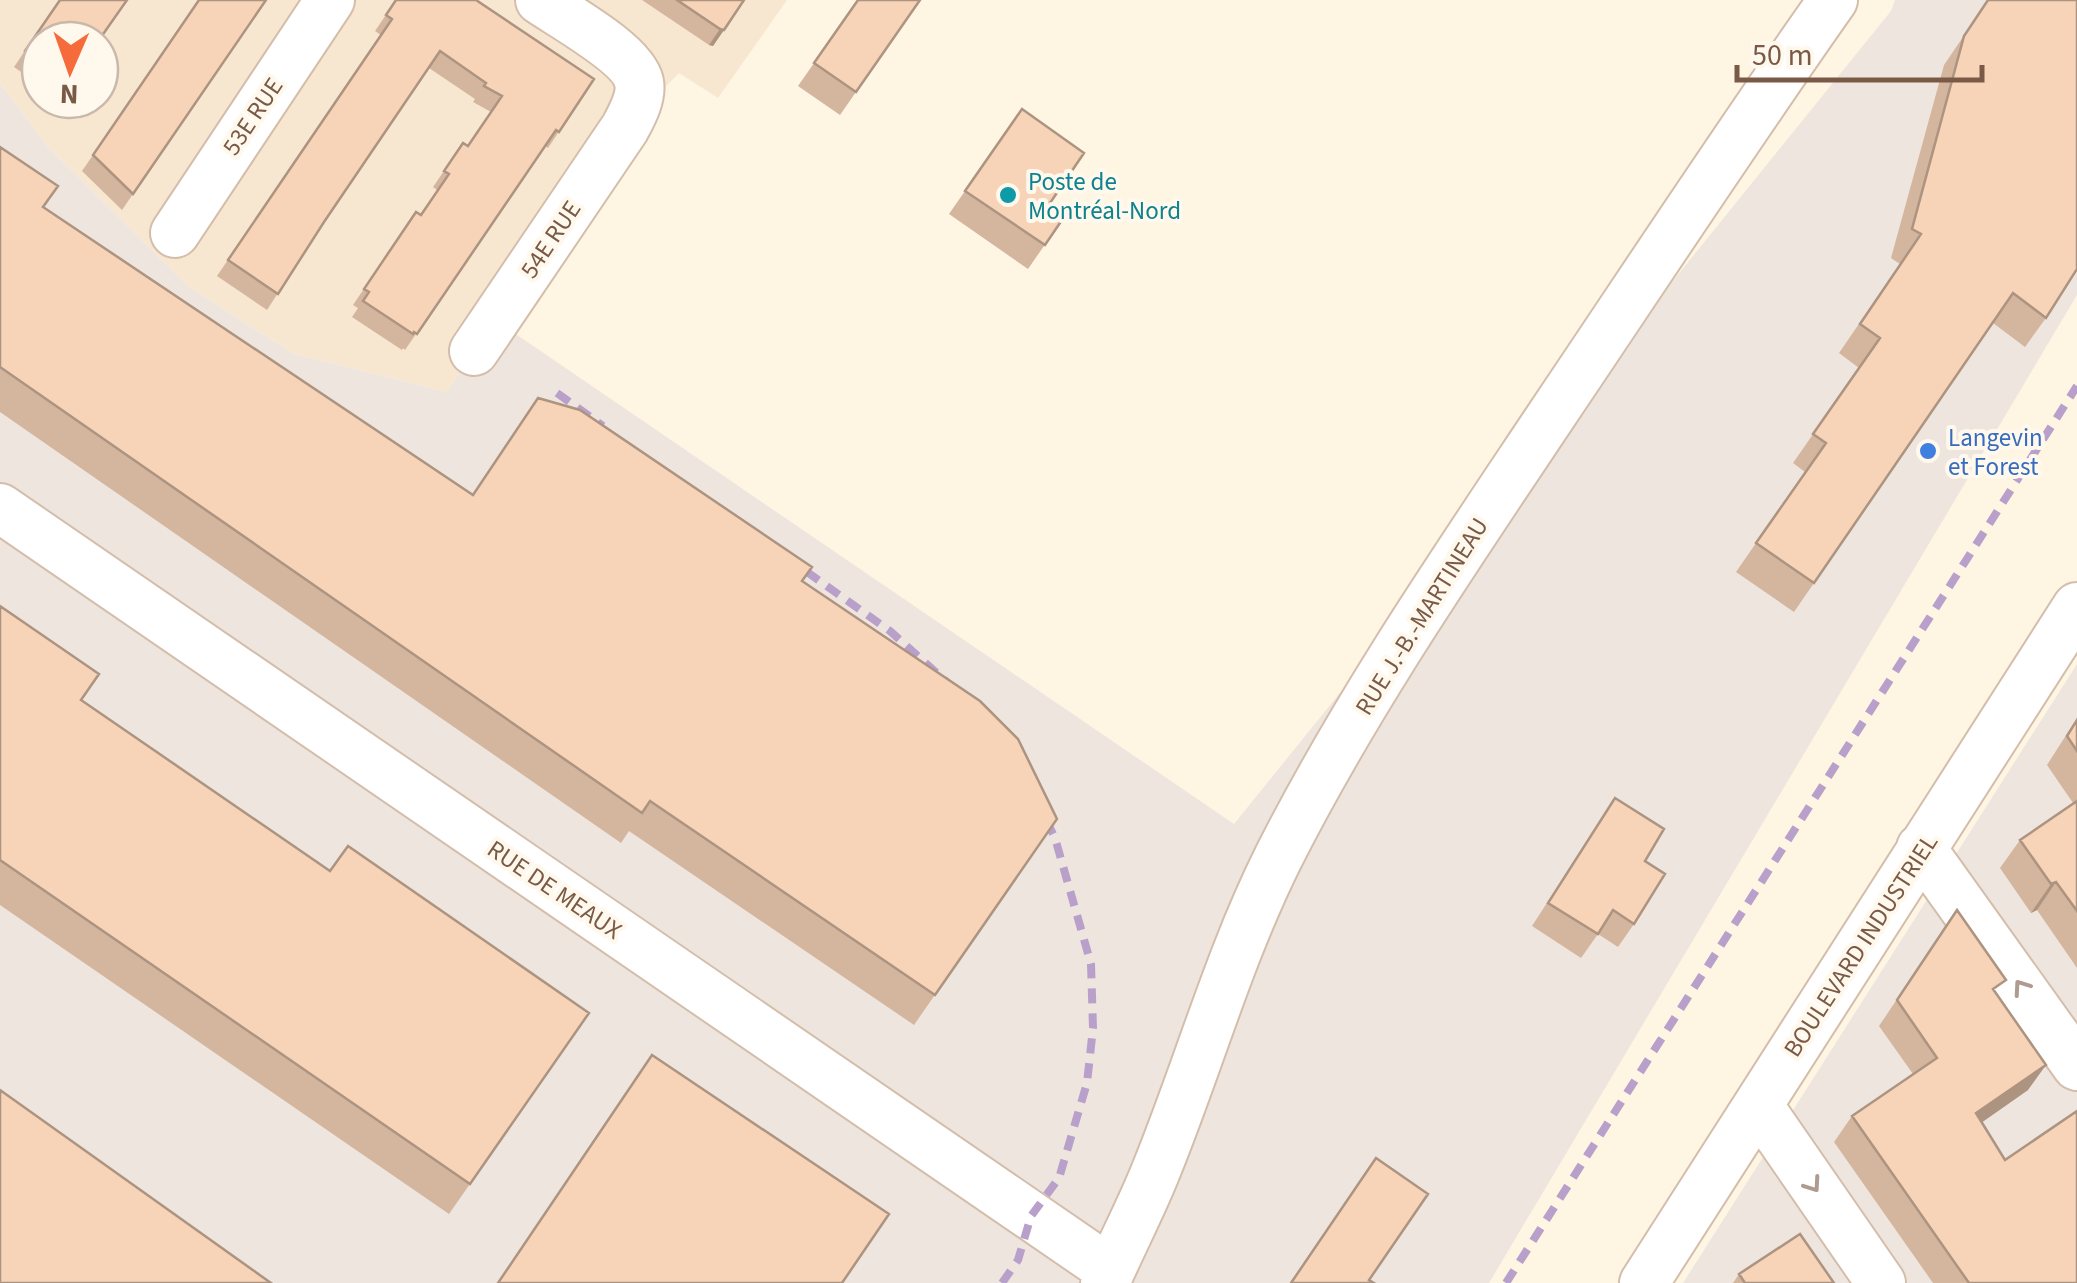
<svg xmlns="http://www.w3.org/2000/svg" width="2077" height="1283" font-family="'Source Sans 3',sans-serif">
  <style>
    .residential { fill: #f7e7d1; fill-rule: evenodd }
    .industrial { fill: #eee6de }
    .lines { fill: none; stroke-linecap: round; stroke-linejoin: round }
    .minor-casing { stroke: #d4beab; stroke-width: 52 }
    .minor { stroke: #fff; stroke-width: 48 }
    .rail { stroke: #b8a0ca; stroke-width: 8; stroke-dasharray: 15 10; stroke-linecap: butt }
    .wall { fill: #d4b59e }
    .shaded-wall { fill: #ad9481 }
    .building { fill: #f7d3b8; stroke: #ad9481; stroke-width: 2.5 }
    .oneway { stroke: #af9c90 }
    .culture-dot { fill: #0f9aa8; stroke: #fff8ec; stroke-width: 4 }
    .shop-dot { fill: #3f7fe0; stroke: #fff8ec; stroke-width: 4 }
    .labels { text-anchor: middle; stroke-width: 8; stroke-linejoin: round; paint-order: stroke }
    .street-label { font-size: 25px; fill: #7a5a46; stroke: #fff8ec }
    .culture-label { font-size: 25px; fill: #0d838f; stroke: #fff8ec; text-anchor: start }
    .shop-label { font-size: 25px; fill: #366cbe; stroke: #fff8ec; text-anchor: start }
  </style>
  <rect width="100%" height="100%" fill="#fef5e3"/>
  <path class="residential" d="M 0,0 L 787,0 L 718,98 L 679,73 L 625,128 L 447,392 L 294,354 L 189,287 L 47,146 L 0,83 ZM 40,40 L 100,40 L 100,100 L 40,100 Z"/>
  <path class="industrial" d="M 1895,0 L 2077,0 L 2077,295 L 1489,1283 L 0,1283 L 0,83 L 47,146 L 189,287 L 294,354 L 447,392 L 495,320 L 1234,824 L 1891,11 Z
    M 2077,664 L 2077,1283 L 1683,1283 Z"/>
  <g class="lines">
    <g class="minor-casing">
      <path id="minor" d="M 175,233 L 330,0
        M 474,351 L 625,128 C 632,115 642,97 639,82 C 633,54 565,17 540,0
        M 0,508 L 1110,1270
        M 1921,848 L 2077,1066
        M 1758,1105 L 1881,1283
        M 1105,1283 C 1121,1246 1140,1210 1155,1173 C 1198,1068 1228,958 1279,856 C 1357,702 1457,557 1553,413 C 1646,275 1737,136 1833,0
        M 1644,1283 L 2077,607"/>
    </g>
    <use href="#minor" class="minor"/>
    <path class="rail" d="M 557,393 L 603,426
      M 786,557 L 890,631 L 951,686
      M 1002,1283 L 1018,1260 L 1031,1216 L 1059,1178 L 1087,1083 L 1093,1028 L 1091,964 L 1055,838 L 1037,802
      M 1506,1283 L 2077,386"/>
  </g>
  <path class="wall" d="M 59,0 L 40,40 L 40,85 L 14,67 Z
    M 199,0 L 266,0 L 122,210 L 82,171 Z
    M 396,0 L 594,79 L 548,148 L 545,146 L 405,350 L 403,348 L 402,350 L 352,317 L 358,308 L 353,305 L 416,212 L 421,215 L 437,190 L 433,187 L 463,143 L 468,146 L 491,112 L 473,102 L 475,99 L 429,68 L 324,222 L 267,310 L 217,276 L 381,35 L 375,31 Z
    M 642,0 L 744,0 L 713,46 L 709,45 Z
    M 858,0 L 920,0 L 840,115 L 798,86 Z
    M 1988,0 L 2046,318 L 2025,347 L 1993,323 L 1794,612 L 1736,572 L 1805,472 L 1793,463 L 1859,368 L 1839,353 L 1900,264 L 1891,258 L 1944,65 Z
    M 1022,109 L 1048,206 L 1064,217 L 1028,269 L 949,214 Z
    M 0,147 L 43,207 L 472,495 L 802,581 L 1057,819 L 914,1025 L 629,831 L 621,843 L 0,412 Z
    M 0,606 L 81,700 L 330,871 L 589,1013 L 449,1214 L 0,905 Z
    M 2077,718 L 2077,968 L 2037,910 L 2031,913 L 2000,868 L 2020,840 L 2073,803 L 2047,765 Z
    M 1615,798 L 1645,861 L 1634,924 L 1618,947 L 1598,934 L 1581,958 L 1532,926 Z
    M 1957,910 L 1996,994 L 2028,1090 L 1981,1123 L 2077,1283 L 1933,1283 L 1834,1142 L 1852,1116 L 1913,1074 L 1879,1026 Z
    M 1739,1274 L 1834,1283 L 1733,1283 Z"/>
  <path class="shaded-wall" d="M 720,29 L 724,30 L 713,46 L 709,45 Z
    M 2056,882 L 2037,910 L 2031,913 L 2051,884 Z
    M 2046,1065 L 2028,1090 L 1958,1139 L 1976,1113 Z"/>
  <path class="building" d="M 60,0 L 127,0 L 99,40 L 40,40 L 40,61 L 25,51 Z
    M 199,0 L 266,0 L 133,194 L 93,155 Z
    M 396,0 L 476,0 L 594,79 L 559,132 L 556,130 L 417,334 L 414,332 L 413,334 L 363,301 L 369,292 L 364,289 L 416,212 L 421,215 L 449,174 L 444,171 L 463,143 L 468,146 L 502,96 L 484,86 L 486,83 L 440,51 L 324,222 L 278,294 L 228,260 L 392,19 L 386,15 Z
    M 677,0 L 744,0 L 724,30 L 720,29 Z
    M 858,0 L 920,0 L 856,92 L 814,63 Z
    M 1988,0 L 2077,0 L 2077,269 L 2046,318 L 2013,293 L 1814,583 L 1756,543 L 1826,443 L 1813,434 L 1880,338 L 1860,324 L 1921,234 L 1912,229 L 1964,36 Z
    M 1022,109 L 1084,153 L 1048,206 L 1064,217 L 1045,245 L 965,191 Z
    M 0,147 L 58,186 L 43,207 L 473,495 L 538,398 L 580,410 L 812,567 L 802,581 L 980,701 L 1018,739 L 1057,819 L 935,995 L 650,801 L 642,813 L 0,367 Z
    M 0,606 L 99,674 L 81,700 L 330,871 L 348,846 L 589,1013 L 470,1184 L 0,860 Z
    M 2077,720 L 2077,751 L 2067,736 Z
    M 1615,798 L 1664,829 L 1645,861 L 1665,874 L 1634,924 L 1613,910 L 1598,934 L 1548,903 Z
    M 2077,801 L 2077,911 L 2056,882 L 2051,884 L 2020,840 Z
    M 1957,910 L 2006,980 L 1993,989 L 2046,1065 L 1976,1113 L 2005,1160 L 2077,1111 L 2077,1283 L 1969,1283 L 1852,1116 L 1937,1058 L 1897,1000 Z
    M 652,1055 L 889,1214 L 842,1283 L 498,1283 Z
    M 0,1090 L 271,1283 L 0,1283 Z
    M 1376,1158 L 1428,1194 L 1369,1280 L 1374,1283 L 1291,1283 Z
    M 1800,1234 L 1834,1283 L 1745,1283 L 1739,1274 Z"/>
  <defs><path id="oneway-chevron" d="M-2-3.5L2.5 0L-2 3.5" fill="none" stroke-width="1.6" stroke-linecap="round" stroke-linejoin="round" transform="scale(2.5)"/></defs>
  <g class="oneway">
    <use href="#oneway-chevron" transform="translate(2021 987) rotate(-125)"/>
    <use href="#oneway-chevron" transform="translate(1813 1185) rotate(55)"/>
  </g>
  <circle class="culture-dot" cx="1008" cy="195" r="10"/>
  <circle class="shop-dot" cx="1928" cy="451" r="10"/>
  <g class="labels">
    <g class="street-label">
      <text transform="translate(252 116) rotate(-56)" y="9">53E RUE</text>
      <text transform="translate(550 239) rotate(-56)" y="9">54E RUE</text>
      <text transform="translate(1421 616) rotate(-58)" y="9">RUE J.-B.-MARTINEAU</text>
      <text transform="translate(555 889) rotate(34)" y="9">RUE DE MEAUX</text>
      <text transform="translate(1860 945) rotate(-57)" y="9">BOULEVARD INDUSTRIEL</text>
    </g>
    <g class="culture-label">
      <text x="1028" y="190">Poste de<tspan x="1028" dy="29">Montréal-Nord</tspan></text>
    </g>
    <g class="shop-label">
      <text x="1948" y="446">Langevin<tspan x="1948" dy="29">et Forest</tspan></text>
    </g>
  </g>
  <g transform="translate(70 70) rotate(182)"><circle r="48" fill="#fff8ec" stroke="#cab9aa" stroke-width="2.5"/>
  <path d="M0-8L18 38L0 25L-18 38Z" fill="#f56b3c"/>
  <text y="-15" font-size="28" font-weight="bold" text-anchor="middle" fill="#7a5a46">N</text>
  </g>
  <path d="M1737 65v15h245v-15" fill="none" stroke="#7a5a46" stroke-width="5"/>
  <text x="1752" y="65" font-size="30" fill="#7a5a46" stroke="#fff8ec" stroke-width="8" paint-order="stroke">50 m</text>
</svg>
